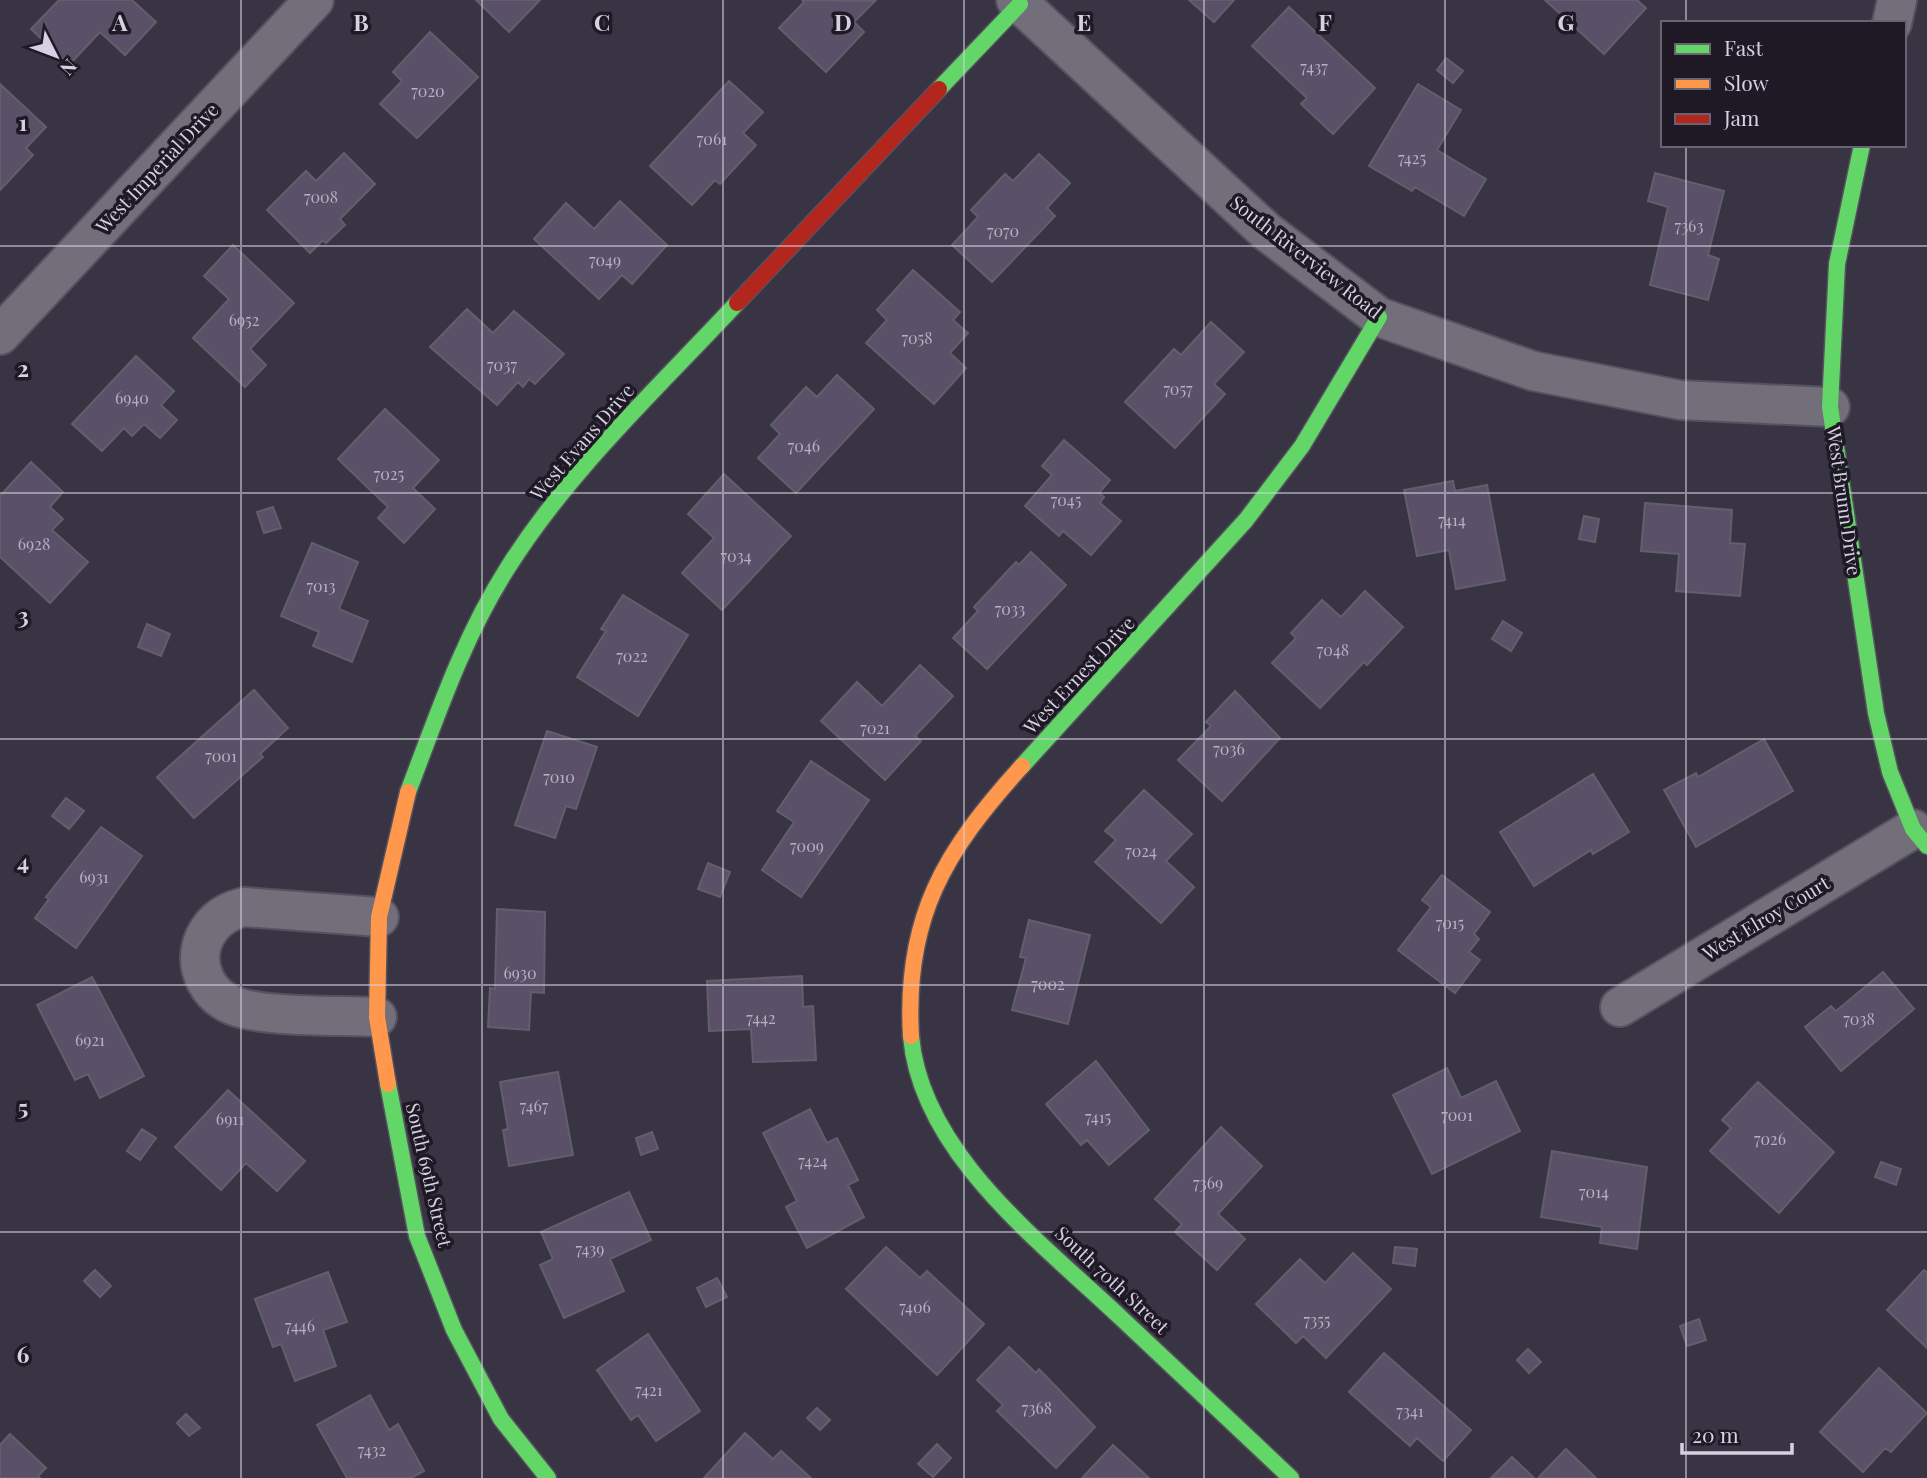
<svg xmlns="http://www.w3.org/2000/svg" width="1927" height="1478" font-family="'Playfair Display',serif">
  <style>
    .building { fill: #5a5168; stroke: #625e6b; stroke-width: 2 }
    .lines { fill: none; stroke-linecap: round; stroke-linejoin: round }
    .street-casing { stroke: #55515e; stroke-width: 42 }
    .fast-casing { stroke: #55515e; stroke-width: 19 }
    .slow-casing { stroke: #55515e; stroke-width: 19 }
    .jam-casing { stroke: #55515e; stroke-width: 19 }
    .street { stroke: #726e7a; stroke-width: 38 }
    .fast { stroke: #63d668; stroke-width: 16 }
    .slow { stroke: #ff974d; stroke-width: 16 }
    .jam { stroke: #b3261e; stroke-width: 16 }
    .grid { fill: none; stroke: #d6d1e2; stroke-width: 2; stroke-opacity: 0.55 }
    .labels { text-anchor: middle; stroke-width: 7; stroke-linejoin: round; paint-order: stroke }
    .number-label { font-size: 16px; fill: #b7b1c4 }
    .street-label { font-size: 19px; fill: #d6d1e2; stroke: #1e1925 }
    .grid-label { font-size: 23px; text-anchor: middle; font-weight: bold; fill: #d6d1e2; stroke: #1e1925; stroke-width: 7; stroke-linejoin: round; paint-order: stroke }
  </style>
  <rect width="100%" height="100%" fill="#393443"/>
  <path class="building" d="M 59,0 L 132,0 L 156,22 L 125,55 L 100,32 L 69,65 L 31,29 Z
    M 476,0 L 540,0 L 509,32 Z
    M 802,0 L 875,1 L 854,22 L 864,32 L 826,72 L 779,28 L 804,2 Z
    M 1189,0 L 1234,0 L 1214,22 Z
    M 1545,0 L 1637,0 L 1646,8 L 1604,54 Z
    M 1289,7 L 1375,88 L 1333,134 L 1301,104 L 1307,98 L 1252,46 Z
    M 430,32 L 478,77 L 417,138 L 380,104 L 402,81 L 393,72 Z
    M 1446,58 L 1463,71 L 1453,83 L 1437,70 Z
    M 729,81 L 763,112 L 743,133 L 756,145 L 720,184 L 715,180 L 692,205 L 650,166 Z
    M 0,84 L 46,127 L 26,148 L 33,155 L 0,190 Z
    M 1418,84 L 1461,110 L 1437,150 L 1486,179 L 1464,216 L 1415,187 L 1412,191 L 1369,166 Z
    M 344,153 L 375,184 L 340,219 L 345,225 L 326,243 L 323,240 L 310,253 L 267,210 L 306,171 L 316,181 Z
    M 1039,154 L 1070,183 L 1047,208 L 1055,216 L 992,282 L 952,245 L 978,217 L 971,210 L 1005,174 L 1013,181 Z
    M 1655,173 L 1724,191 L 1708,255 L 1719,259 L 1708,300 L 1650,285 L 1668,207 L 1648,201 Z
    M 620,201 L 667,245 L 632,284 L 622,275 L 599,299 L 534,239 L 566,203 L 594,229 Z
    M 233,245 L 294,303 L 250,349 L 266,365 L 245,387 L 193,338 L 229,299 L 204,276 Z
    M 913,270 L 960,312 L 953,320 L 968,333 L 950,353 L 966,368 L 934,404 L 866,343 L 887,320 L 877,310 Z
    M 467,309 L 493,333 L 514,311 L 564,354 L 535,384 L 529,379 L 523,387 L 518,382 L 497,405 L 430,347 Z
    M 1211,322 L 1244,352 L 1214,384 L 1225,394 L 1175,448 L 1125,402 L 1174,349 L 1181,355 Z
    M 136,356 L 174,391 L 161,405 L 177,420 L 160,438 L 144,424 L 132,436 L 124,428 L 102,451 L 72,424 Z
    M 837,375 L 874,409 L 796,493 L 758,458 L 780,434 L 771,425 L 806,387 L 817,397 Z
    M 385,409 L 439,460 L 413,488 L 435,509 L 404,543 L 378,518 L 388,507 L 338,459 Z
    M 1064,440 L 1110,480 L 1099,493 L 1104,497 L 1100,503 L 1121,521 L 1091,555 L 1063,531 L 1059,536 L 1025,506 L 1052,475 L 1042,466 Z
    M 31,462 L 63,492 L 50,507 L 63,519 L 52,530 L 88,562 L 50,603 L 0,557 L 0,496 Z
    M 724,474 L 791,536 L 722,610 L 682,573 L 714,538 L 688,514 Z
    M 1453,481 L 1455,491 L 1487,485 L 1505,580 L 1456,589 L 1449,550 L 1417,556 L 1404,490 Z
    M 1645,503 L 1732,510 L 1730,543 L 1745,544 L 1740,596 L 1676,591 L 1679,554 L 1641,551 Z
    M 273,507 L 281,528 L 264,533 L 257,512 Z
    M 1584,516 L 1599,519 L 1595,542 L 1579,539 Z
    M 312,543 L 358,562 L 339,609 L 368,621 L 352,662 L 313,646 L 319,632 L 281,616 Z
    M 1031,552 L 1066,585 L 987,669 L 953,638 L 978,611 L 974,607 L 1016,562 L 1019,565 Z
    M 1365,591 L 1403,627 L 1367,665 L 1364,662 L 1320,708 L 1272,663 L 1296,638 L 1291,633 L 1322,600 L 1341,617 Z
    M 623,595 L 688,635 L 638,716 L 577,677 L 606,631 L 601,629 Z
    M 1503,621 L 1522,633 L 1511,651 L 1492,639 Z
    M 147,624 L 170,634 L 161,656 L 138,647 Z
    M 920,665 L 953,696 L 915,736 L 921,741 L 885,780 L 821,721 L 857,682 L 882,706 Z
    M 254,690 L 288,728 L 260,754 L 263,757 L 194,818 L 157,777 Z
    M 1235,691 L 1280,738 L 1222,801 L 1178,760 L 1211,726 L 1206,722 Z
    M 547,731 L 597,747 L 576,809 L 566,806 L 555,838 L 515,825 Z
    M 1764,739 L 1793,791 L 1696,847 L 1664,790 L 1696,773 L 1698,777 Z
    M 811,761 L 869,800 L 801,897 L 762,870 L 794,822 L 777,811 Z
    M 1593,774 L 1629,832 L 1593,854 L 1591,850 L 1534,886 L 1500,832 Z
    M 1144,790 L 1192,834 L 1166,861 L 1194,887 L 1161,923 L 1095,862 L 1116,840 L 1105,831 Z
    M 66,798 L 84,811 L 69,829 L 52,816 Z
    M 101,827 L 142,856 L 76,948 L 35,918 L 49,899 L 46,897 Z
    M 708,863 L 730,872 L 720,897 L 698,889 Z
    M 1442,875 L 1490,912 L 1474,934 L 1479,939 L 1469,952 L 1480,960 L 1455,993 L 1398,950 L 1431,907 L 1422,900 Z
    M 497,909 L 545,912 L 544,993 L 531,992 L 529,1030 L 488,1027 L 490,988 L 495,989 Z
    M 1029,920 L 1090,935 L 1068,1024 L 1012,1010 L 1026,958 L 1020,957 Z
    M 1883,972 L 1914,1009 L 1841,1071 L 1805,1027 L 1831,1006 L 1836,1011 Z
    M 802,976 L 803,1007 L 813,1006 L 816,1060 L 753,1062 L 751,1029 L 709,1031 L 707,981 Z
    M 92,977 L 144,1076 L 100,1098 L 88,1074 L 75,1080 L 37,1005 Z
    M 1096,1061 L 1149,1130 L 1109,1165 L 1087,1140 L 1081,1145 L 1046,1104 Z
    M 1447,1068 L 1461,1098 L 1496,1081 L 1520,1131 L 1432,1174 L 1393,1095 Z
    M 558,1072 L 573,1155 L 509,1166 L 503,1130 L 508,1129 L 500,1082 Z
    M 1758,1082 L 1834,1152 L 1779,1213 L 1710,1151 L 1731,1128 L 1722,1120 Z
    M 228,1090 L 305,1161 L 277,1191 L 246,1163 L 221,1190 L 175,1147 Z
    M 810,1109 L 827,1143 L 837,1138 L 858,1180 L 848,1185 L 864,1217 L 807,1248 L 786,1207 L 797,1201 L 763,1133 Z
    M 1221,1127 L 1262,1166 L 1218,1214 L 1245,1239 L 1217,1270 L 1175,1232 L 1182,1224 L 1155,1199 Z
    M 142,1129 L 156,1138 L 140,1160 L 127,1151 Z
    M 652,1132 L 658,1149 L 641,1155 L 636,1138 Z
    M 1552,1151 L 1647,1167 L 1637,1249 L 1600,1243 L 1602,1227 L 1541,1217 Z
    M 1881,1162 L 1901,1169 L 1896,1185 L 1875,1177 Z
    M 629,1192 L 651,1240 L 610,1259 L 624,1291 L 564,1318 L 540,1265 L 553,1259 L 541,1232 Z
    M 886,1247 L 920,1278 L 927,1271 L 984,1324 L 937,1375 L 846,1289 Z
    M 1395,1247 L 1417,1249 L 1415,1266 L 1393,1263 Z
    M 1353,1253 L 1391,1289 L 1326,1358 L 1303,1336 L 1296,1343 L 1256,1304 L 1300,1259 L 1325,1283 Z
    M 95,1270 L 111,1286 L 100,1297 L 84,1281 Z
    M 1924,1270 L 1927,1272 L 1927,1348 L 1887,1310 Z
    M 328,1272 L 347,1322 L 323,1330 L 336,1366 L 295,1381 L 281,1344 L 273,1347 L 255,1299 Z
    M 717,1278 L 727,1297 L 706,1307 L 697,1288 Z
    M 1699,1319 L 1706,1340 L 1687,1346 L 1680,1326 Z
    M 648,1334 L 700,1411 L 656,1441 L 638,1415 L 631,1420 L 597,1370 Z
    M 1009,1347 L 1036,1373 L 1039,1369 L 1095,1427 L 1056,1468 L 997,1411 L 1003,1405 L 977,1380 Z
    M 1528,1349 L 1541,1362 L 1529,1373 L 1517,1360 Z
    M 1384,1353 L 1471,1430 L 1443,1461 L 1417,1438 L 1410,1446 L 1349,1392 Z
    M 1879,1368 L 1927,1413 L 1891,1452 L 1885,1448 L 1863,1472 L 1820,1432 Z
    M 370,1395 L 389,1430 L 398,1424 L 424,1471 L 411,1478 L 347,1478 L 317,1425 Z
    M 817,1408 L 830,1420 L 820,1430 L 807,1418 Z
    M 186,1414 L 200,1428 L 189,1436 L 177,1423 Z
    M 745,1433 L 773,1459 L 781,1451 L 811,1478 L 704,1478 Z
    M 10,1434 L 46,1468 L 38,1476 L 40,1478 L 0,1478 L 0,1445 Z
    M 937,1444 L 951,1458 L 933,1477 L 918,1464 Z
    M 1113,1445 L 1149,1478 L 1082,1478 Z
    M 1566,1449 L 1596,1478 L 1538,1478 Z
    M 1512,1457 L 1534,1478 L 1491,1478 Z"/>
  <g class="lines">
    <g class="street-casing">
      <path id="street" d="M 1016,0 L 1266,231 L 1379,317 L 1533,371 L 1680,400 L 1830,407
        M 1892,23 L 1897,0
        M 0,335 L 314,0
        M 1620,1007 L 1913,829
        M 377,1017 C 342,1015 261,1018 232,1005 C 208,995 195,969 202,944 C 209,923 224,912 244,907 L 379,917"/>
    </g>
    <g class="fast-casing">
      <path id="fast" d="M 939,89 L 1020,4
        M 1862,145 L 1837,264 L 1830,407 L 1876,713 L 1890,772 L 1913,829 L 1927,846
        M 1022,766 L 1246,520 L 1302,446 L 1379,317
        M 408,792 C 437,716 463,638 507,569 C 569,470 658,388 737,303
        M 911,1036 C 921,1153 1041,1242 1120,1317 C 1177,1370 1234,1424 1291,1478
        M 388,1084 L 417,1236 L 454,1330 L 501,1419 L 548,1478"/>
    </g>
    <g class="slow-casing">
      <path id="slow" d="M 911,1036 C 904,917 945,851 1022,766
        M 388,1084 L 377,1017 L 379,917 L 408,792"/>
    </g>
    <g class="jam-casing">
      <path id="jam" d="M 737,303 L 939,89"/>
    </g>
    <use href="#street" class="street"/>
    <use href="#fast" class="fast"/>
    <use href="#slow" class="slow"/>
    <use href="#jam" class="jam"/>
  </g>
  <path class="grid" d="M 241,0 L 241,1478M 482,0 L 482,1478M 723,0 L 723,1478M 964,0 L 964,1478M 1204,0 L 1204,1478M 1445,0 L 1445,1478M 1686,0 L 1686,23M 1686,145 L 1686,1478M 0,246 L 1927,246M 0,493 L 1927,493M 0,739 L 1927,739M 0,985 L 1927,985M 0,1232 L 1927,1232"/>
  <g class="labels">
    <g class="number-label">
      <text x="1314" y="73">7437</text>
      <text x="428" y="97">7020</text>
      <text x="712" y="145">7061</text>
      <text x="1412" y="164">7425</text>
      <text x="321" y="203">7008</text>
      <text x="1689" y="232">7363</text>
      <text x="1003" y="237">7070</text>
      <text x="605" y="266">7049</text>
      <text x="244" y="326">6952</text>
      <text x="917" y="344">7058</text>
      <text x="502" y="371">7037</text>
      <text x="1178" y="395">7057</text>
      <text x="132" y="404">6940</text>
      <text x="804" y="452">7046</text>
      <text x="389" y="480">7025</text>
      <text x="1066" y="506">7045</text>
      <text x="1452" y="526">7414</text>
      <text x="34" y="550">6928</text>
      <text x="736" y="562">7034</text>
      <text x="321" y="592">7013</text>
      <text x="1010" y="615">7033</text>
      <text x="1333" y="656">7048</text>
      <text x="632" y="662">7022</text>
      <text x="875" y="734">7021</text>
      <text x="1229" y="755">7036</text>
      <text x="221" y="762">7001</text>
      <text x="559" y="783">7010</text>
      <text x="807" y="852">7009</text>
      <text x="1141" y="857">7024</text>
      <text x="94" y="883">6931</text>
      <text x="1450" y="929">7015</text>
      <text x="520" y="979">6930</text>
      <text x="1048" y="990">7002</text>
      <text x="761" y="1024">7442</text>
      <text x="1859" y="1025">7038</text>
      <text x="90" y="1046">6921</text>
      <text x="534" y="1112">7467</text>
      <text x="1457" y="1121">7001</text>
      <text x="1098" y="1123">7415</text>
      <text x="230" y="1125">6911</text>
      <text x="1770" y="1145">7026</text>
      <text x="813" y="1167">7424</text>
      <text x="1208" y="1189">7369</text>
      <text x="1594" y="1198">7014</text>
      <text x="590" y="1255">7439</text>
      <text x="915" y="1313">7406</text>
      <text x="1317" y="1326">7355</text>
      <text x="300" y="1332">7446</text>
      <text x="649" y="1396">7421</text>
      <text x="1037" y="1414">7368</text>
      <text x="1410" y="1417">7341</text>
      <text x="372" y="1456">7432</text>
    </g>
    <g class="street-label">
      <text transform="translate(157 168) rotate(-47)" y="7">West Imperial Drive</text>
      <text transform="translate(1306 257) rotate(38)" y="7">South Riverview Road</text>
      <text transform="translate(582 442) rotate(-49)" y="7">West Evans Drive</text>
      <text transform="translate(1844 501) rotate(82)" y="7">West Brunn Drive</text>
      <text transform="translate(1079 675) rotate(-47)" y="7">West Ernest Drive</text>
      <text transform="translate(1766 918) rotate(-31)" y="7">West Elroy Court</text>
      <text transform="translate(429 1175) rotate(77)" y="7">South 69th Street</text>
      <text transform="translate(1112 1280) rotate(43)" y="7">South 70th Street</text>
    </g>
  </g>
  <g class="grid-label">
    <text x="120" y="31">A</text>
    <text x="361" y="31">B</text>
    <text x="602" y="31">C</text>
    <text x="843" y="31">D</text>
    <text x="1084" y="31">E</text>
    <text x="1325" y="31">F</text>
    <text x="1566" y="31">G</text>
    <text x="23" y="131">1</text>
    <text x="23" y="377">2</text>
    <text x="23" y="624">3</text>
    <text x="23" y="870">4</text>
    <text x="23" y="1116">5</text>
    <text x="23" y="1363">6</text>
  </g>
  <rect x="1661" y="21" width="245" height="126" fill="#1e1925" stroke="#686371" stroke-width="2"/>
  <rect x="1675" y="44" width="35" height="10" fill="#63d668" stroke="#686371" stroke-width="2"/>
  <text x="1724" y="56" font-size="21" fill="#d6d1e2">Fast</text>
  <rect x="1675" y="79" width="35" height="10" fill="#ff974d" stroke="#686371" stroke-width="2"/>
  <text x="1724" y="91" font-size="21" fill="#d6d1e2">Slow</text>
  <rect x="1675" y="114" width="35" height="10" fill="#b3261e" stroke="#686371" stroke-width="2"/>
  <text x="1724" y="126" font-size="21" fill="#d6d1e2">Jam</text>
  <g transform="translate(56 56) rotate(132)" stroke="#1e1925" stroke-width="5" paint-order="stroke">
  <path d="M0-5L12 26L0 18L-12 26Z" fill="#d6d1e2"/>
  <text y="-10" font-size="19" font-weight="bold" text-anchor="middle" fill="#d6d1e2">N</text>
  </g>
  <path d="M1682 1443v10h110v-10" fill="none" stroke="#d6d1e2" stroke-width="3.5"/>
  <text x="1692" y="1443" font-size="21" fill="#d6d1e2" stroke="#1e1925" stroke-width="5" paint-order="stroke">20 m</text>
</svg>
